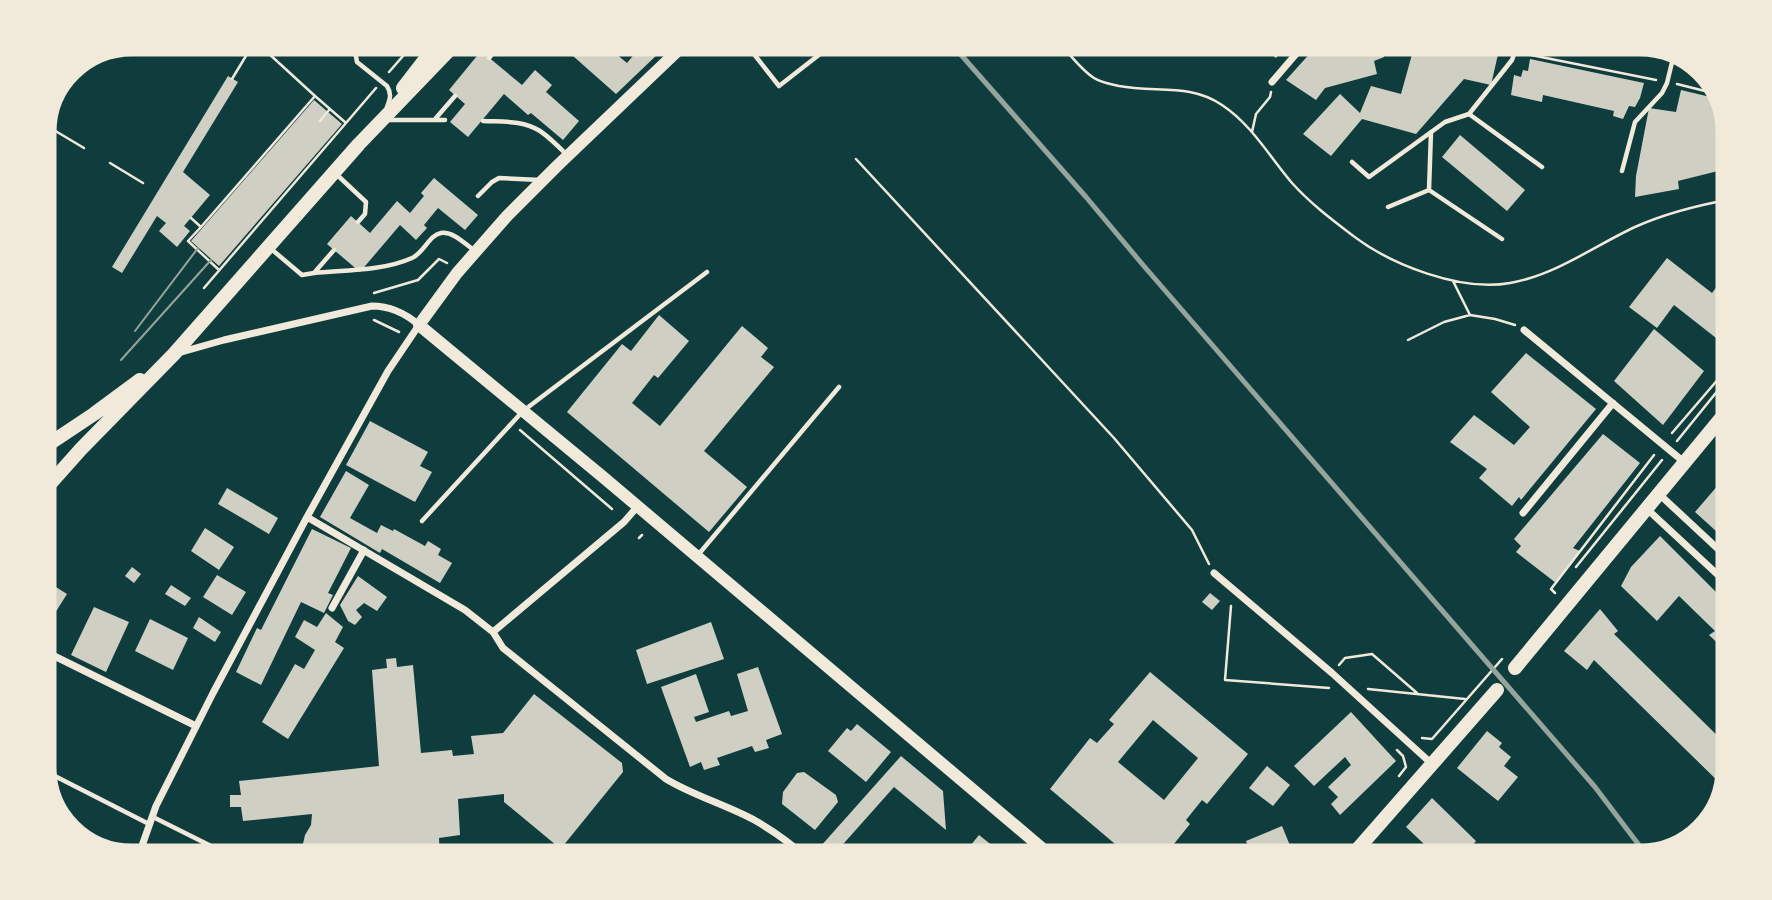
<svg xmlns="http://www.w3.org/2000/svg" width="1772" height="900" font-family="'Playfair Display',serif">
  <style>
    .building { fill: #cfcfc3; fill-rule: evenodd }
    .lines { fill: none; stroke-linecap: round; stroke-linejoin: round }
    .path { stroke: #f1e9da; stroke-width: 2.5 }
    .service { stroke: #f1e9da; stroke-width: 4.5 }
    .minor { stroke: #f1e9da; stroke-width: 7 }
    .tertiary { stroke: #f1e9da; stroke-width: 12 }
    .primary { stroke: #f1e9da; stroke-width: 14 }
    .tram { stroke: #97a49c; stroke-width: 2 }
    .rail { stroke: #97a49c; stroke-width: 5 }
    .rim { fill: none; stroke: #f1e9da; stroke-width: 9 }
  </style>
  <rect width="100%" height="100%" fill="#0f3d3e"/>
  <path class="building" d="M 571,40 L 599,40 L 627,63 L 646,40 L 660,52 L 616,94 L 573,56 L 580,48 Z
    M 1254,40 L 1292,40 L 1276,58 Z
    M 1322,40 L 1388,40 L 1384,57 L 1374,61 L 1377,74 L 1325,88 L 1316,100 L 1286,80 Z
    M 1416,40 L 1451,40 L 1499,50 L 1491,85 L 1464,79 L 1416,134 L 1362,119 L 1331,156 L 1303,134 L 1340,94 L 1360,113 L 1371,86 L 1401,94 Z
    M 481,51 L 522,85 L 535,70 L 552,85 L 546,92 L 579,121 L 563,140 L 531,113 L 528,115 L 504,94 L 468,137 L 450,122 L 465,104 L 449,90 Z
    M 1530,59 L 1644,83 L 1640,98 L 1635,107 L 1629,106 L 1623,119 L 1613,116 L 1614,111 L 1543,95 L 1542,102 L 1511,95 L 1514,75 L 1521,77 L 1523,70 L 1528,71 Z
    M 228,76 L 238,82 L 183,172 L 210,195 L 184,226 L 190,231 L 177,247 L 159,231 L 166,223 L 157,216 L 122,273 L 112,267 Z
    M 1681,90 L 1723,100 L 1732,126 L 1730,168 L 1678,181 L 1679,189 L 1635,197 L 1636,176 L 1649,108 L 1676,112 Z
    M 314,100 L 342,124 L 219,266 L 191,241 Z
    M 1460,135 L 1525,190 L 1507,211 L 1442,157 Z
    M 434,178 L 478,215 L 465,230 L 438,208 L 424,225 L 427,228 L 416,240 L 400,225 L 360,272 L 327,244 L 351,216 L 370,233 L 397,201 L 410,213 L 424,196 L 421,193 Z
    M 1667,258 L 1712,293 L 1732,267 L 1732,337 L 1725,345 L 1674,305 L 1657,328 L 1629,307 Z
    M 659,315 L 689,341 L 658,378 L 654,375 L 632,403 L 660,426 L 742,326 L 768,348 L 761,357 L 774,367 L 704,451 L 747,487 L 709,532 L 567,412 L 622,344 L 631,351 Z
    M 1654,329 L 1704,371 L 1663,425 L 1614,381 Z
    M 1526,353 L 1596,409 L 1521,500 L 1519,497 L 1512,506 L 1479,478 L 1487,469 L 1450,442 L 1474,415 L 1514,445 L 1530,427 L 1491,392 Z
    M 370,421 L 428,452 L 420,466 L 432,472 L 415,502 L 346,465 Z
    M 1603,434 L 1640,463 L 1573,548 L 1580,551 L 1556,583 L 1516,552 L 1521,546 L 1514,539 Z
    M 1732,469 L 1732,536 L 1727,541 L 1695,512 Z
    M 346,471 L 369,485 L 350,518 L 377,533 L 381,525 L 393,531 L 394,529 L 425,546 L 428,541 L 441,549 L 438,555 L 452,563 L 440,583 L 382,549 L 380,553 L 320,517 Z
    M 227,488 L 278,518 L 269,534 L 218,504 Z
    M 205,528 L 234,547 L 219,570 L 191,551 Z
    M 312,529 L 351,548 L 328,593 L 333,595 L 324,613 L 301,602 L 261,685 L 236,672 L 257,628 L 261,630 Z
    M 1660,536 L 1732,608 L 1732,657 L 1709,635 L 1715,631 L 1679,596 L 1657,621 L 1621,586 L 1631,567 Z
    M 132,567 L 141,574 L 134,583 L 125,576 Z
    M 217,575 L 246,592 L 232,615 L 203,597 Z
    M 358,576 L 387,597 L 377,611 L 364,603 L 356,610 L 362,617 L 355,625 L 348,621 L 340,605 Z
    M 40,577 L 67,594 L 40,637 Z
    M 171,585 L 191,598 L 185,606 L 165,594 Z
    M 1210,593 L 1220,601 L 1212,610 L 1202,602 Z
    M 94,607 L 129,622 L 106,672 L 71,655 Z
    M 1600,609 L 1618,631 L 1614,634 L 1732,750 L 1732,768 L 1727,790 L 1594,660 L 1587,670 L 1564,651 Z
    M 326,613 L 343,627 L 335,642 L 344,648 L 288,739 L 262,722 L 295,664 L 304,669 L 315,650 L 295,637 L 304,620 L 317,627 Z
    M 199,617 L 221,632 L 215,642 L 193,628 Z
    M 150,619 L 188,638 L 173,670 L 135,651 Z
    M 711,622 L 724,659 L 647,684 L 636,650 Z
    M 396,658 L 397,667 L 413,665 L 421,753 L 452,750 L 453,756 L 474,754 L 471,736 L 503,733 L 534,694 L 622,763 L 623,772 L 563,846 L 556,845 L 504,802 L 504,794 L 458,799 L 460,835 L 439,838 L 440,860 L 383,860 L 383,854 L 373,860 L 305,860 L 302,848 L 305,835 L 311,825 L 312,814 L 243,821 L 241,807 L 230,807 L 230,795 L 241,795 L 239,781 L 379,766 L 372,670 L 387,668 L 386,659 Z
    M 758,667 L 782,734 L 766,740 L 769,748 L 755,752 L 752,746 L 717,758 L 720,765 L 704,770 L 701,762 L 690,767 L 661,687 L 696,674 L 709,712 L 694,717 L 696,722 L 729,711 L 731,716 L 748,711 L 737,674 Z
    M 1150,672 L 1248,754 L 1207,804 L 1202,800 L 1186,820 L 1190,824 L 1161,860 L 1134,860 L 1050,789 L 1090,738 L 1097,743 L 1114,724 L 1109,720 ZM 1153,720 L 1198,758 L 1164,800 L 1118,762 Z
    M 1351,712 L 1396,761 L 1340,815 L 1331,804 L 1338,797 L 1328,787 L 1351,765 L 1345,757 L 1314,786 L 1294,766 Z
    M 857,724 L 891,752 L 866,782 L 828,751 L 847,728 L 851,731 Z
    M 1487,731 L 1502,743 L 1499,747 L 1511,757 L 1504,766 L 1518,777 L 1498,801 L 1457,768 Z
    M 901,756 L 943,791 L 946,830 L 894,787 L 829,860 L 816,860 L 812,856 Z
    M 1267,766 L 1290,785 L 1273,806 L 1249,788 Z
    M 804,772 L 836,795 L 838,802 L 815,830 L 782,804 L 783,792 L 797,773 Z
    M 1432,798 L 1476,841 L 1461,860 L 1441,860 L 1406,827 Z
    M 1282,826 L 1291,848 L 1285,851 L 1288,860 L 1270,860 L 1269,858 L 1264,860 L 1253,860 L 1246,841 Z
    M 979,835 L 989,843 L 1010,860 L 977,860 L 966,851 Z
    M 758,849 L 773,860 L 750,860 Z"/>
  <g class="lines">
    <path class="path" d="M 1057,40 C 1069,53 1080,69 1094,78 C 1102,83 1111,84 1119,86 C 1155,93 1190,83 1222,105 C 1252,125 1269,156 1292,183 C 1310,203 1331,219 1352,235 C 1391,265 1461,292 1510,283 C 1556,275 1594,246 1635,227 C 1666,213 1699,205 1732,199
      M 1464,40 L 1505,49
      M 1526,54 L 1656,80
      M 389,72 L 417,40
      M 232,79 L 255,41 L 315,96
      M 1677,84 L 1721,95
      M 320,121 L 329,110
      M 42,123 L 84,148
      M 346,123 L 376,88
      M 1252,132 L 1256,114 L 1270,97 L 1271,92
      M 856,159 L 1114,438 L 1192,530 L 1209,564
      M 110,163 L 143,183
      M 191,218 L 201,227 L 188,241 L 219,270
      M 201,227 L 315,96 L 346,123 L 204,288
      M 1453,281 L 1470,315 L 1495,319 L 1515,325
      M 374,293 L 418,280 L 439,259 L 447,263
      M 374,320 L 399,332
      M 1408,340 L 1444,322 L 1470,315
      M 520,430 L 612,509
      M 1672,433 L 1732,363
      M 1677,441 L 1732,373
      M 639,538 L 642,535
      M 1576,567 L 1662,460
      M 1555,593 L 1551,589 L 1654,455
      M 1231,606 L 1225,680 L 1329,688
      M 1339,665 L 1345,658 L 1372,654 L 1417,693
      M 1368,689 L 1465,699
      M 1422,738 L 1432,739 L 1502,659
      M 1397,750 L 1403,756 L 1406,767 L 1399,776
      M 1328,860 L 1334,853"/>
    <path class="service" d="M 353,40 L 357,62 L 387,86 C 392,94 390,99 387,107
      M 743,40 L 779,86 L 838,40
      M 1519,40 L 1512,60 L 1469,114 L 1542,167
      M 489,58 L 496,49 L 494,40
      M 436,118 L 455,96
      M 386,120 L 445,120
      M 483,121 C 502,122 523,120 540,131 C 549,137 558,146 566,154
      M 1431,132 L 1429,190 L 1502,239
      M 1352,162 L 1369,177 L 1445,122 L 1469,114
      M 1622,171 L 1635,122 L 1662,93 L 1667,83 L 1674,54
      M 335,173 L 366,202 L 365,214 L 358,222
      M 478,196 L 492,182 L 499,178 L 540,180
      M 1388,207 L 1429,190
      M 270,248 L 302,275 L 314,273 L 334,250
      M 314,273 C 346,270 383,271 412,258 C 424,253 429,235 441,233 C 453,231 465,244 475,251
      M 1717,430 L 1732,443
      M 422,521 L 523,411 L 707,272
      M 698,555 L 839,387
      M 43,770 L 149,824
      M 153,817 L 211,846
      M 192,860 L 206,857 L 214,860"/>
    <path class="minor" d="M 1272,82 L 1308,40
      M 1524,330 L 1684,462
      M 1659,494 L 1732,562
      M 1647,509 L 1732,588
      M 1523,513 L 1613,403
      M 307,517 L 465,610 L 493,632 L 503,648 L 666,779 C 694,796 727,805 756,821 C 775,832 793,845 809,860
      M 1214,573 L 1332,673 L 1432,764
      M 332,608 L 364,550
      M 493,632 L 624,522 L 638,506
      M 40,649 L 196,726
      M 137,860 L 156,806 L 213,693 L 307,517 L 388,371 L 419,325 C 405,313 391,306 372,306 L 224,340 L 178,353"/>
    <path class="tertiary" d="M 689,40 L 557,166 L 507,216 L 457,273 L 419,325 L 603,477 L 1056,860
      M 1606,40 L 1687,56"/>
    <path class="primary" d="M 403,88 L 440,40
      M 40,450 L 94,414 L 140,380
      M 40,495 L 81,449 L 174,354 L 359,144 L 459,40
      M 1515,668 L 1732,405
      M 1348,860 L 1497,690"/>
    <path class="tram" d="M 135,331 L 198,248
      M 121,360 L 211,260"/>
    <path class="rail" d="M 948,40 L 1086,197 L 1143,265 L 1595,787 L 1648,857"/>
  </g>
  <path d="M0 0H1772V900H0ZM132 52H1640A80 80 0 0 1 1720 132V768A80 80 0 0 1 1640 848H132A80 80 0 0 1 52 768V132A80 80 0 0 1 132 52Z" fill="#f1e9da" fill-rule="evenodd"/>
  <path class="rim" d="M132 52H1640A80 80 0 0 1 1720 132V768A80 80 0 0 1 1640 848H132A80 80 0 0 1 52 768V132A80 80 0 0 1 132 52Z"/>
</svg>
